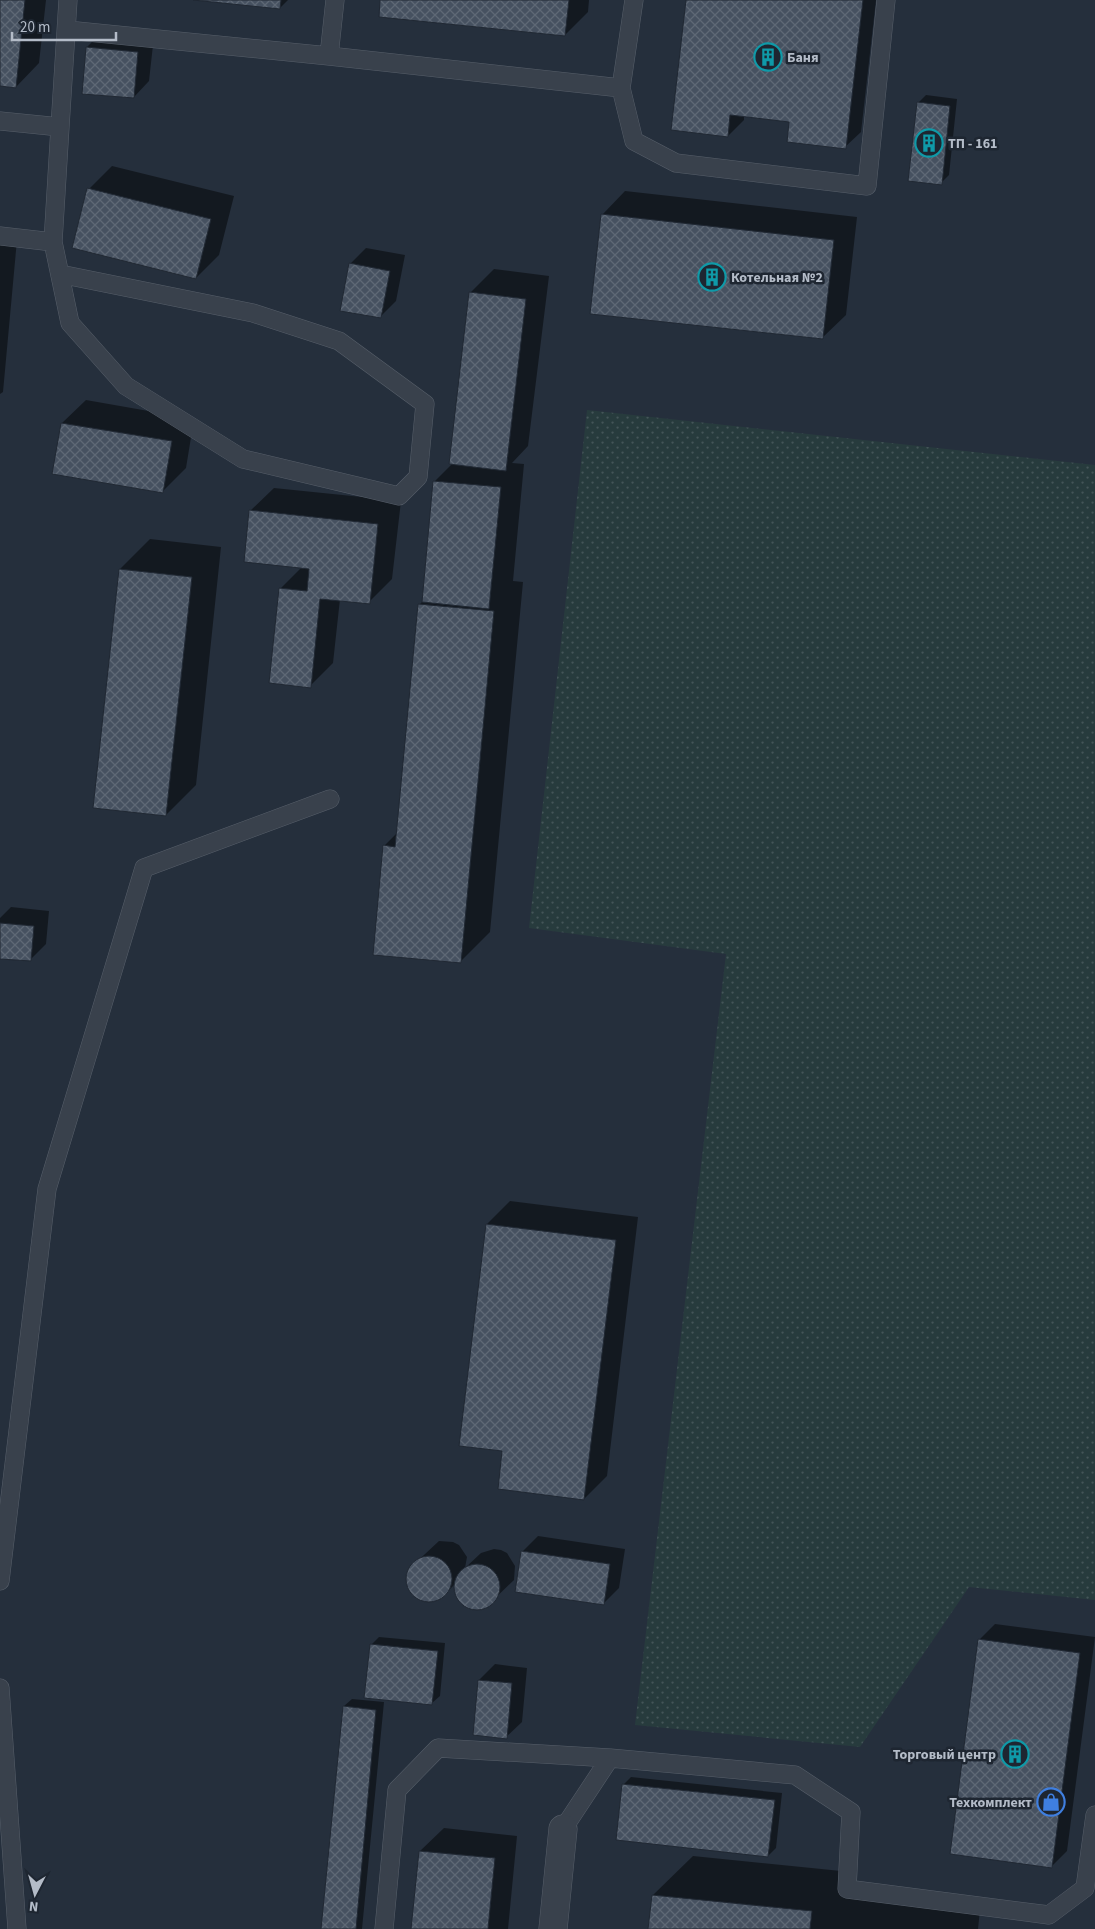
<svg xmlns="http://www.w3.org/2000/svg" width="1095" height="1929" font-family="'Source Sans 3',sans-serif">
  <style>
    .grass { fill: url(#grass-dots) }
    .shadow { fill: #0007 }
    .building { fill: url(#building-cross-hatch); stroke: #202833 }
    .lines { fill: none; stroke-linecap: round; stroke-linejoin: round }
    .service-casing { stroke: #575f6a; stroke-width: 19 }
    .minor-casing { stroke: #575f6a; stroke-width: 29 }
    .service { stroke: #39414c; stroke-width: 18 }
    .minor { stroke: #39414c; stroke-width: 28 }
    .labels { text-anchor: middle; stroke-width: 5; stroke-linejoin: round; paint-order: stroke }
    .poi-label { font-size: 14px; font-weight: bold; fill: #b4bcc8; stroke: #1e2631; text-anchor: start }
  </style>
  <defs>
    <pattern id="grass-dots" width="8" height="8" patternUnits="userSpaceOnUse" patternTransform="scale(1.25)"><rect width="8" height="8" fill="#273b3d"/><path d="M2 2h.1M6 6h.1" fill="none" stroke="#445558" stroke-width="1.8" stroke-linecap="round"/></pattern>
    <pattern id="building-cross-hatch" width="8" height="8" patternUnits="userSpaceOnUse" patternTransform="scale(1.25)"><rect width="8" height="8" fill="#465160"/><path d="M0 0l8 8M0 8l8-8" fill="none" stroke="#5e6875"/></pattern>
  </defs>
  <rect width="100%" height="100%" fill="#252f3c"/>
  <path class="grass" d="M 587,410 L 1095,465 L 1095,1600 L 969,1587 L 860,1747 L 635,1725 L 726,954 L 529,928 Z"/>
  <path class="shadow" d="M 0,0 L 46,0 L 39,63 L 16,87 L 0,85 Z
    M 205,0 L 288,0 L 280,8 Z
    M 382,0 L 589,0 L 588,12 L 565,35 Z
    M 687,0 L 876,0 L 861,132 L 845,147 L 790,121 L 744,115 L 744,120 L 728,136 Z
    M 103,31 L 154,36 L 149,81 L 134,97 L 87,47 Z
    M 926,95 L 957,99 L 949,175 L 941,183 L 918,103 Z
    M 112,166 L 234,196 L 219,255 L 196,278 L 89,189 Z
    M 625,191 L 857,217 L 846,315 L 822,338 L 602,215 Z
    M 0,228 L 18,229 L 3,392 L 0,394 Z
    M 366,248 L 405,255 L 396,301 L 380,317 L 350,264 Z
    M 494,269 L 549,276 L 528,446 L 512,463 L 524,464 L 513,581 L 523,582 L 490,932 L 460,962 L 384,846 L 398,832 L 419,605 L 423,601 L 435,481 L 453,463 L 470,293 Z
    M 86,400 L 194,419 L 186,468 L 163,491 L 62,423 Z
    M 274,488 L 401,501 L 392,579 L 369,602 L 340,599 L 333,663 L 310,686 L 280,589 L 302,567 L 250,511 Z
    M 150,539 L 221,547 L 196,785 L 166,815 L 120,569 Z
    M 11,907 L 49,911 L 46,944 L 30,960 L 0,957 L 0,918 Z
    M 510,1201 L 638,1217 L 607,1476 L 584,1499 L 487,1224 Z
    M 538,1536 L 625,1549 L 619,1588 L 603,1604 L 522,1552 Z
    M 439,1541 L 453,1542 L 459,1545 L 467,1557 L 465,1568 L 481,1553 L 494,1549 L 501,1550 L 507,1553 L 515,1566 L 514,1580 L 487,1606 L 480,1608 L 466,1606 L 457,1595 L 457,1582 L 445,1594 L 432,1600 L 418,1598 L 409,1587 L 407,1580 L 411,1567 Z
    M 995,1624 L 1095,1637 L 1067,1851 L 1051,1867 L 979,1640 Z
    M 379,1637 L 445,1643 L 440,1696 L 432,1703 L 371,1645 Z
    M 495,1664 L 527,1668 L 522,1722 L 506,1737 L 479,1680 Z
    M 352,1699 L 384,1702 L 362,1929 L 322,1929 L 344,1706 Z
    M 631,1777 L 782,1793 L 776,1848 L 768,1856 L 623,1785 Z
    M 444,1828 L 517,1836 L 508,1929 L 413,1929 L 420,1851 Z
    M 693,1856 L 851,1872 L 848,1896 L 980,1910 L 978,1929 L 650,1929 L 653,1895 Z"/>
  <path class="building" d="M 0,0 L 25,0 L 16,88 L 0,86 Z
    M 193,0 L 281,0 L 280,9 Z
    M 380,0 L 569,0 L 565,36 L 379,17 Z
    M 686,0 L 863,0 L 846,149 L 787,142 L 789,122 L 730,115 L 728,137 L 671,130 Z
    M 86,47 L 138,52 L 134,98 L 82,94 Z
    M 917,102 L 950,106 L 942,185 L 908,181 Z
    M 87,188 L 211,219 L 196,279 L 72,248 Z
    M 601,214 L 834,240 L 823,339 L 590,314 Z
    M 349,263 L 390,271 L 381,318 L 340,311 Z
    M 469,292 L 526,299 L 506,471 L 449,464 Z
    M 61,423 L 172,441 L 163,493 L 52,474 Z
    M 433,481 L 501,487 L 489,609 L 422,602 Z
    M 249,510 L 378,524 L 370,604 L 320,599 L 311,688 L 269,683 L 279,588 L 307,591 L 309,569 L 244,562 Z
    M 119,569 L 192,577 L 166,816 L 93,808 Z
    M 418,604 L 494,611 L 461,963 L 373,955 L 383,845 L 395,847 Z
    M 0,923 L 34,926 L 31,961 L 0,959 Z
    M 486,1224 L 616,1240 L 584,1500 L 498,1489 L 502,1451 L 459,1446 Z
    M 521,1551 L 610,1564 L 604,1605 L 515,1592 Z
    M406 1579a23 23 0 1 1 46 0a23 23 0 1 1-46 0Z
    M454 1587a23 23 0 1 1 46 0a23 23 0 1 1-46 0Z
    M 978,1639 L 1080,1653 L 1052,1868 L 950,1854 Z
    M 370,1644 L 438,1651 L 432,1705 L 364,1698 Z
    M 478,1680 L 512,1683 L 507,1739 L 473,1735 Z
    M 343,1706 L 376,1710 L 356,1929 L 321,1929 Z
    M 622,1784 L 775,1800 L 768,1857 L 616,1840 Z
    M 419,1851 L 495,1858 L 488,1929 L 411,1929 Z
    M 652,1895 L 812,1911 L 810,1929 L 648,1929 Z"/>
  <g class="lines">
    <g class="service-casing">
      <path id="service" d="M 335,0 L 329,56 L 621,88 L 634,0
        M 67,30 L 329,56
        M 621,88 L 634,141 L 676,163 L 867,186 L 886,0
        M 0,121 L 60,127 L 68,0
        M 0,236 L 53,242 L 60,127
        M 53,242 L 70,323 L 126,386 L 243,459 L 399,496 L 418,477 L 425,404 L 339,341 L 253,313 L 60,274
        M 0,1581 L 47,1189 L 144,868 L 330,799
        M 0,1688 L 17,1929
        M 563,1829 L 610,1758 L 795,1775 L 851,1812 L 847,1889 L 1049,1915 L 1085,1888 L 1095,1815
        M 384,1929 L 397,1790 L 438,1748 L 610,1758"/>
    </g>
    <g class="minor-casing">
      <path id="minor" d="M 553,1929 L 563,1829"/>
    </g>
    <use href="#service" class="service"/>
    <use href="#minor" class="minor"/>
  </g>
  <defs>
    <g id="building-ring" transform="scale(1.4375)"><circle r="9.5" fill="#1e2631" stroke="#0f9aa8" stroke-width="1.5"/><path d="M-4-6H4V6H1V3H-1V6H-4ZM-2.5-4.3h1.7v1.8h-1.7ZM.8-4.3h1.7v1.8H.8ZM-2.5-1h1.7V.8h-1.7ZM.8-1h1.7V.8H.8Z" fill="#0f9aa8"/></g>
    <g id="shop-ring" transform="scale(1.4375)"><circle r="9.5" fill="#1e2631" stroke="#3f7fe0" stroke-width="1.5"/><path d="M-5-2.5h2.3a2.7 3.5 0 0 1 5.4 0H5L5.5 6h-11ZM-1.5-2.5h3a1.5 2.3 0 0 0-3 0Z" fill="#3f7fe0"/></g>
  </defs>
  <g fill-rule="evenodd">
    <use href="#building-ring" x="768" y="57"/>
    <use href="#building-ring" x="929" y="143"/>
    <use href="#building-ring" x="712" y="277"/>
    <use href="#building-ring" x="1015" y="1754"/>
    <use href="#shop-ring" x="1051" y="1802"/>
  </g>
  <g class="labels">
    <g class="poi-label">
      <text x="787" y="62">Баня</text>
      <text x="948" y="148">ТП - 161</text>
      <text x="731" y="282">Котельная №2</text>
      <text x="996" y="1759" text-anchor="end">Торговый центр</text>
      <text x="1032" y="1807" text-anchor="end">Техкомплект</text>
    </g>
  </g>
  <g transform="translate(35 1894) rotate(186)" stroke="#1e2631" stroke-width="4" paint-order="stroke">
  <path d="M0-4L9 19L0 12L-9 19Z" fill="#b4bcc8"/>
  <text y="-8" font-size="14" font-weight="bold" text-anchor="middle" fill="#b4bcc8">N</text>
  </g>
  <path d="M12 32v8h104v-8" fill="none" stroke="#b4bcc8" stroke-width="2.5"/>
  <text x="20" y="32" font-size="15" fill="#b4bcc8" stroke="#1e2631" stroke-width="4" paint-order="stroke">20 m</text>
</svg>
